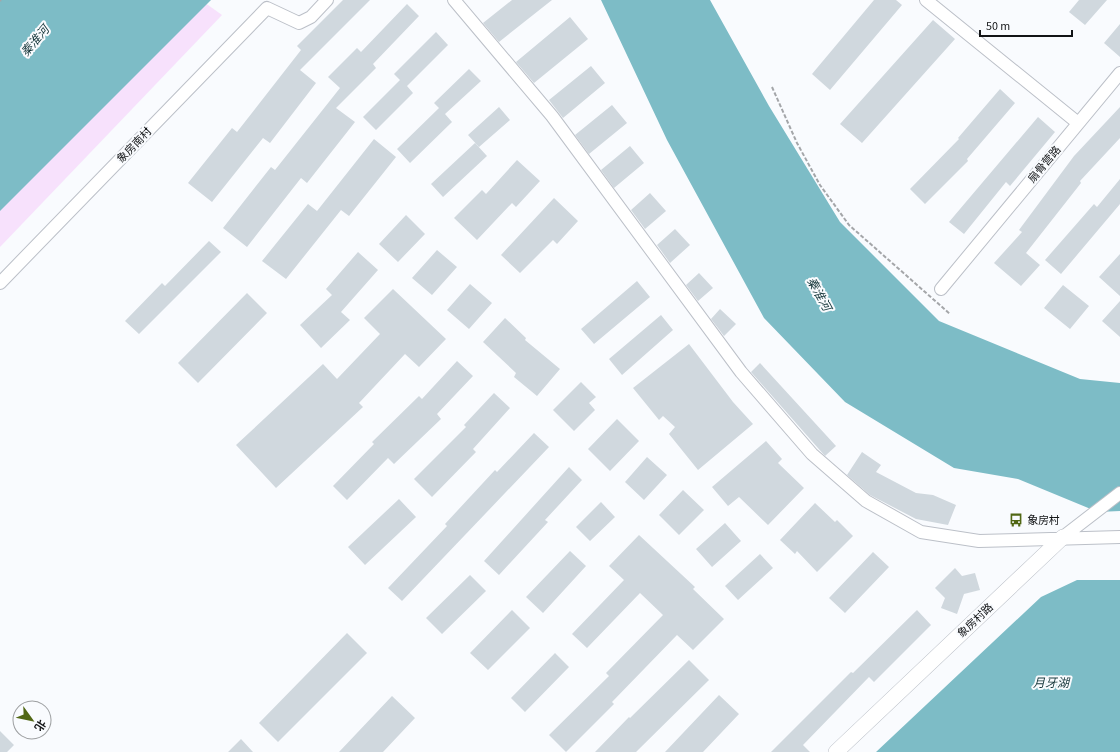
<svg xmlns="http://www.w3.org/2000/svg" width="1120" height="752" font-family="'Source Sans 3','Noto Sans SC',sans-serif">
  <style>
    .green { fill: #f7e1fc }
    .water { fill: #7dbcc6 }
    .building { fill: #d0d8de }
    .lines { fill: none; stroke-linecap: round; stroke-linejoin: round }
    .minor-casing { stroke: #bcc0c8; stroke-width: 14 }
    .tertiary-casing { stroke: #bcc0c8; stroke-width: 16 }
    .path { stroke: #a4a6a9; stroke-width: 2; stroke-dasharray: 4 2; stroke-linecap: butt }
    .minor { stroke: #fff; stroke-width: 12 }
    .tertiary { stroke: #fff; stroke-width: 15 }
    .labels { text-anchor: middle; stroke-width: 4; stroke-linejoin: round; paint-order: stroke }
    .street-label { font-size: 11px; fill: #121416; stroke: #f9fbfe }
    .poi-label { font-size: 11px; fill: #121416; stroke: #f9fbfe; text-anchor: start }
    .water-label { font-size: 12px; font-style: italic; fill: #143539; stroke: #f9fbfe }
  </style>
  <rect width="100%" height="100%" fill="#f9fbfe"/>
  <path class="green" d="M 0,0 L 201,0 L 222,15 L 0,247 Z"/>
  <path class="water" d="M 0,0 L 211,0 L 0,211 Z
    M 601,0 L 710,0 L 769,106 L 840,222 L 939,321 L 1080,379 L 1120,383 L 1120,511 L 1098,512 L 1018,479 L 954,468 L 845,402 L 764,318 L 667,140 Z
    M 1077,580 L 1120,580 L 1120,752 L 876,752 L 1041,597 Z"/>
  <path class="building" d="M 343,0 L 370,0 L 300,70 L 316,83 L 270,143 L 263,138 L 212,202 L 188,183 L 232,128 L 237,132 L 301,50 L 297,46 Z
    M 512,0 L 552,0 L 499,42 L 483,23 Z
    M 874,0 L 896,0 L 902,5 L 830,90 L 812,74 Z
    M 1079,0 L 1107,0 L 1085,25 L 1069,12 Z
    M 407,4 L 419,16 L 373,64 L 376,68 L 336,108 L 355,122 L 307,183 L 301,178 L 247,247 L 223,228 L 271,167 L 275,170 L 340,88 L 328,77 L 357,48 L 361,52 Z
    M 570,17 L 588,39 L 534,83 L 516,62 Z
    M 933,20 L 955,39 L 862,143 L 840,124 Z
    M 1120,24 L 1120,57 L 1104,43 Z
    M 436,32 L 448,45 L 407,86 L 413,93 L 376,130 L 363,117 L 400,80 L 394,74 Z
    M 591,66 L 605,83 L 563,118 L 549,100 Z
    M 469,69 L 481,81 L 445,114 L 452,122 L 410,163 L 397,149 L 439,108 L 434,103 Z
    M 1000,89 L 1015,103 L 967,159 L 968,161 L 925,204 L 910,189 L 959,139 L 958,138 Z
    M 612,105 L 627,123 L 589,154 L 575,135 Z
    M 499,107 L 510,120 L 479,147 L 468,135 Z
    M 1120,107 L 1120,138 L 1080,181 L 1081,183 L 1026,253 L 1040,265 L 1021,286 L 994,263 L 1022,232 L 1019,230 L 1074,156 Z
    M 1038,117 L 1055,132 L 1010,186 L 1006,182 L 964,234 L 949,222 Z
    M 374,139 L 396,157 L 349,216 L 341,210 L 286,279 L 262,261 L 308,204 L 317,211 Z
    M 475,143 L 487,156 L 443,197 L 431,184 Z
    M 630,146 L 644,163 L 614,188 L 601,170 Z
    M 517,160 L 540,181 L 516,207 L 512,203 L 477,240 L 454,218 L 482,190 L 486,194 Z
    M 1120,179 L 1120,204 L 1061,274 L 1045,260 L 1094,204 L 1097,207 Z
    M 650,193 L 666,211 L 645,229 L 631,210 Z
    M 554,198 L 578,221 L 557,244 L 553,240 L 520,273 L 501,255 Z
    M 406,215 L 425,234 L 398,262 L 379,244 Z
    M 675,229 L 690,245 L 670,263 L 657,245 Z
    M 209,241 L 221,252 L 139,334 L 125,321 L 162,283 L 165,286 Z
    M 437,250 L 457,267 L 432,295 L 412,278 Z
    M 358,252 L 378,270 L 341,312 L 350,320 L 321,348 L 300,325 L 332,295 L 326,289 Z
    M 1120,254 L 1120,296 L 1099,277 Z
    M 699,273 L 713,288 L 698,301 L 686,285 Z
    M 637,281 L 650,297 L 594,344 L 581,329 Z
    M 470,284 L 492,303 L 469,329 L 447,310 Z
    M 1063,285 L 1089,306 L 1070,329 L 1044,308 Z
    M 393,289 L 446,339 L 419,367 L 405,354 L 359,403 L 363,407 L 276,488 L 236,445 L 323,364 L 337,379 L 380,334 L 364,318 Z
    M 247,293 L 267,313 L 198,383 L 178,363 Z
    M 1120,301 L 1120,337 L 1102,321 Z
    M 720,309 L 736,324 L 724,336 L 711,319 Z
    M 661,315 L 673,330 L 622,375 L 609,359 Z
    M 505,318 L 526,338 L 525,340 L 560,369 L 537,396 L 514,377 L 516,373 L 483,342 Z
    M 689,344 L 733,402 L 753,424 L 698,470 L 669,434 L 675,427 L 663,416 L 659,420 L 633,388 Z
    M 457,361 L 473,376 L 437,414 L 441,419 L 394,464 L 388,458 L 347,500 L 333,486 L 374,444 L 372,442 L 419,396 L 422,399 Z
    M 760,363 L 836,446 L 825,456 L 751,372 Z
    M 581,382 L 596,397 L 589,403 L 595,410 L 574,431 L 553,410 Z
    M 494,393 L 510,408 L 473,449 L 476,452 L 432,497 L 414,479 L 466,427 L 464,425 Z
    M 617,419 L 639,441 L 610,471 L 588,449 Z
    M 534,433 L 549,447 L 402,601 L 388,588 L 447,526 L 445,524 L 495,470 L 497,472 Z
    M 766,441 L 782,459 L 778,463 L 804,488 L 768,525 L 739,497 L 728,506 L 712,487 Z
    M 862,452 L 881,465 L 876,472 L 916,493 L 933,495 L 956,505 L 948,525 L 916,519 L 870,495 L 847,475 Z
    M 647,457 L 667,475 L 644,500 L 625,482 Z
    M 569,467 L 582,480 L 545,520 L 548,522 L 499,575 L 484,561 Z
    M 683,490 L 704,510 L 679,535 L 659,515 Z
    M 399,499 L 416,517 L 365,565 L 348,547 Z
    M 601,502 L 615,517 L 590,541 L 576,527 Z
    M 815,503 L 835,522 L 837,520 L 853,536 L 817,572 L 797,551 L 795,554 L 780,540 Z
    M 725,523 L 741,541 L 712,567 L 696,549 Z
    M 639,535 L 695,587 L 693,589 L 724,619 L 693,650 L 677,635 L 612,702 L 614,704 L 566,752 L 549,735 L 609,676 L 606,673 L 663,615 L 640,593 L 587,648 L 572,634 L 624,580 L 609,566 Z
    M 570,551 L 586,566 L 543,613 L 526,597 Z
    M 873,552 L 889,567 L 845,613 L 829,598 Z
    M 760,554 L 773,568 L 738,600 L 725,586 Z
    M 955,568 L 962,576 L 975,573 L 980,590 L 964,594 L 957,614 L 941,608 L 945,598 L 935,588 Z
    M 470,575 L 486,591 L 442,634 L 426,618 Z
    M 512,610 L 530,628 L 488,670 L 470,653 Z
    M 917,610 L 931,625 L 874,682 L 869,677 L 803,745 L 810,752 L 771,752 L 851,672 L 853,673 Z
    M 347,633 L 367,653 L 278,742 L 259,723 Z
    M 555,653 L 569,667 L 525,712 L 511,698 Z
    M 689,660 L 709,680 L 636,752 L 595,752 L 629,717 L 630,718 Z
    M 719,695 L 739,714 L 703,752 L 665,752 Z
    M 392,696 L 415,718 L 383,752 L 339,752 Z
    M 0,731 L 14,745 L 7,752 L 0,752 Z
    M 241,739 L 253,752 L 228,752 Z"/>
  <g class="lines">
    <g class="minor-casing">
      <path id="minor" d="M 454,0 L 552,116 L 741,372 L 812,454 L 866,501 L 921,532 L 979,541 L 1120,537
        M 926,0 L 1078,123
        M 0,283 L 267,8 L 299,23 L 311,17 L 327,0
        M 941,289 L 1120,73
        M 1063,537 L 1120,493"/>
    </g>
    <g class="tertiary-casing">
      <path id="tertiary" d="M 836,752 L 1063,537"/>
    </g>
    <path class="path" d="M 0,1 L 1,0
      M 772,87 L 797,143 L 820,185 L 849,225 L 950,314"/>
    <use href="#minor" class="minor"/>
    <use href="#tertiary" class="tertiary"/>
  </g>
  <defs>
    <g id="bus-bare" transform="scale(1.08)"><path d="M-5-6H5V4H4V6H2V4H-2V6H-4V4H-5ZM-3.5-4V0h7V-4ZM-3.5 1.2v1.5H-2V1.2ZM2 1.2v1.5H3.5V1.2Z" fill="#516715" stroke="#f9fbfe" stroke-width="2.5" paint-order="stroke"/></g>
  </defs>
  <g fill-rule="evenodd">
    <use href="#bus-bare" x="1016" y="520"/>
  </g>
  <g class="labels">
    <g class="street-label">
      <text transform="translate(134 145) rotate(-46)" y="4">象房南村</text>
      <text transform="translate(1044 164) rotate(-50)" y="4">扇骨营路</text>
      <text transform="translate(975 620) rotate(-43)" y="4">象房村路</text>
    </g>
    <g class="poi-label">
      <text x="1027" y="524">象房村</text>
    </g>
    <g class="water-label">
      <text transform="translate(35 41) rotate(-50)" y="4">秦淮河</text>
      <text transform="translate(819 294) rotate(61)" y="4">秦淮河</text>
      <text x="1051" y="687">月牙湖</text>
    </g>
  </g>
  <g transform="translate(32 720) rotate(123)"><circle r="19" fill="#f9fbfe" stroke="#9d9fa1"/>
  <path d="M0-3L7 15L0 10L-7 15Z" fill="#516715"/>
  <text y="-6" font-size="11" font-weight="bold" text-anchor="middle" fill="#121416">北</text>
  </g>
  <path d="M980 30v6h92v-6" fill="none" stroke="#121416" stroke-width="2"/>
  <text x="986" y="30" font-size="12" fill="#121416" stroke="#f9fbfe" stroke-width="3" paint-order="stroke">50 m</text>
</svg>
